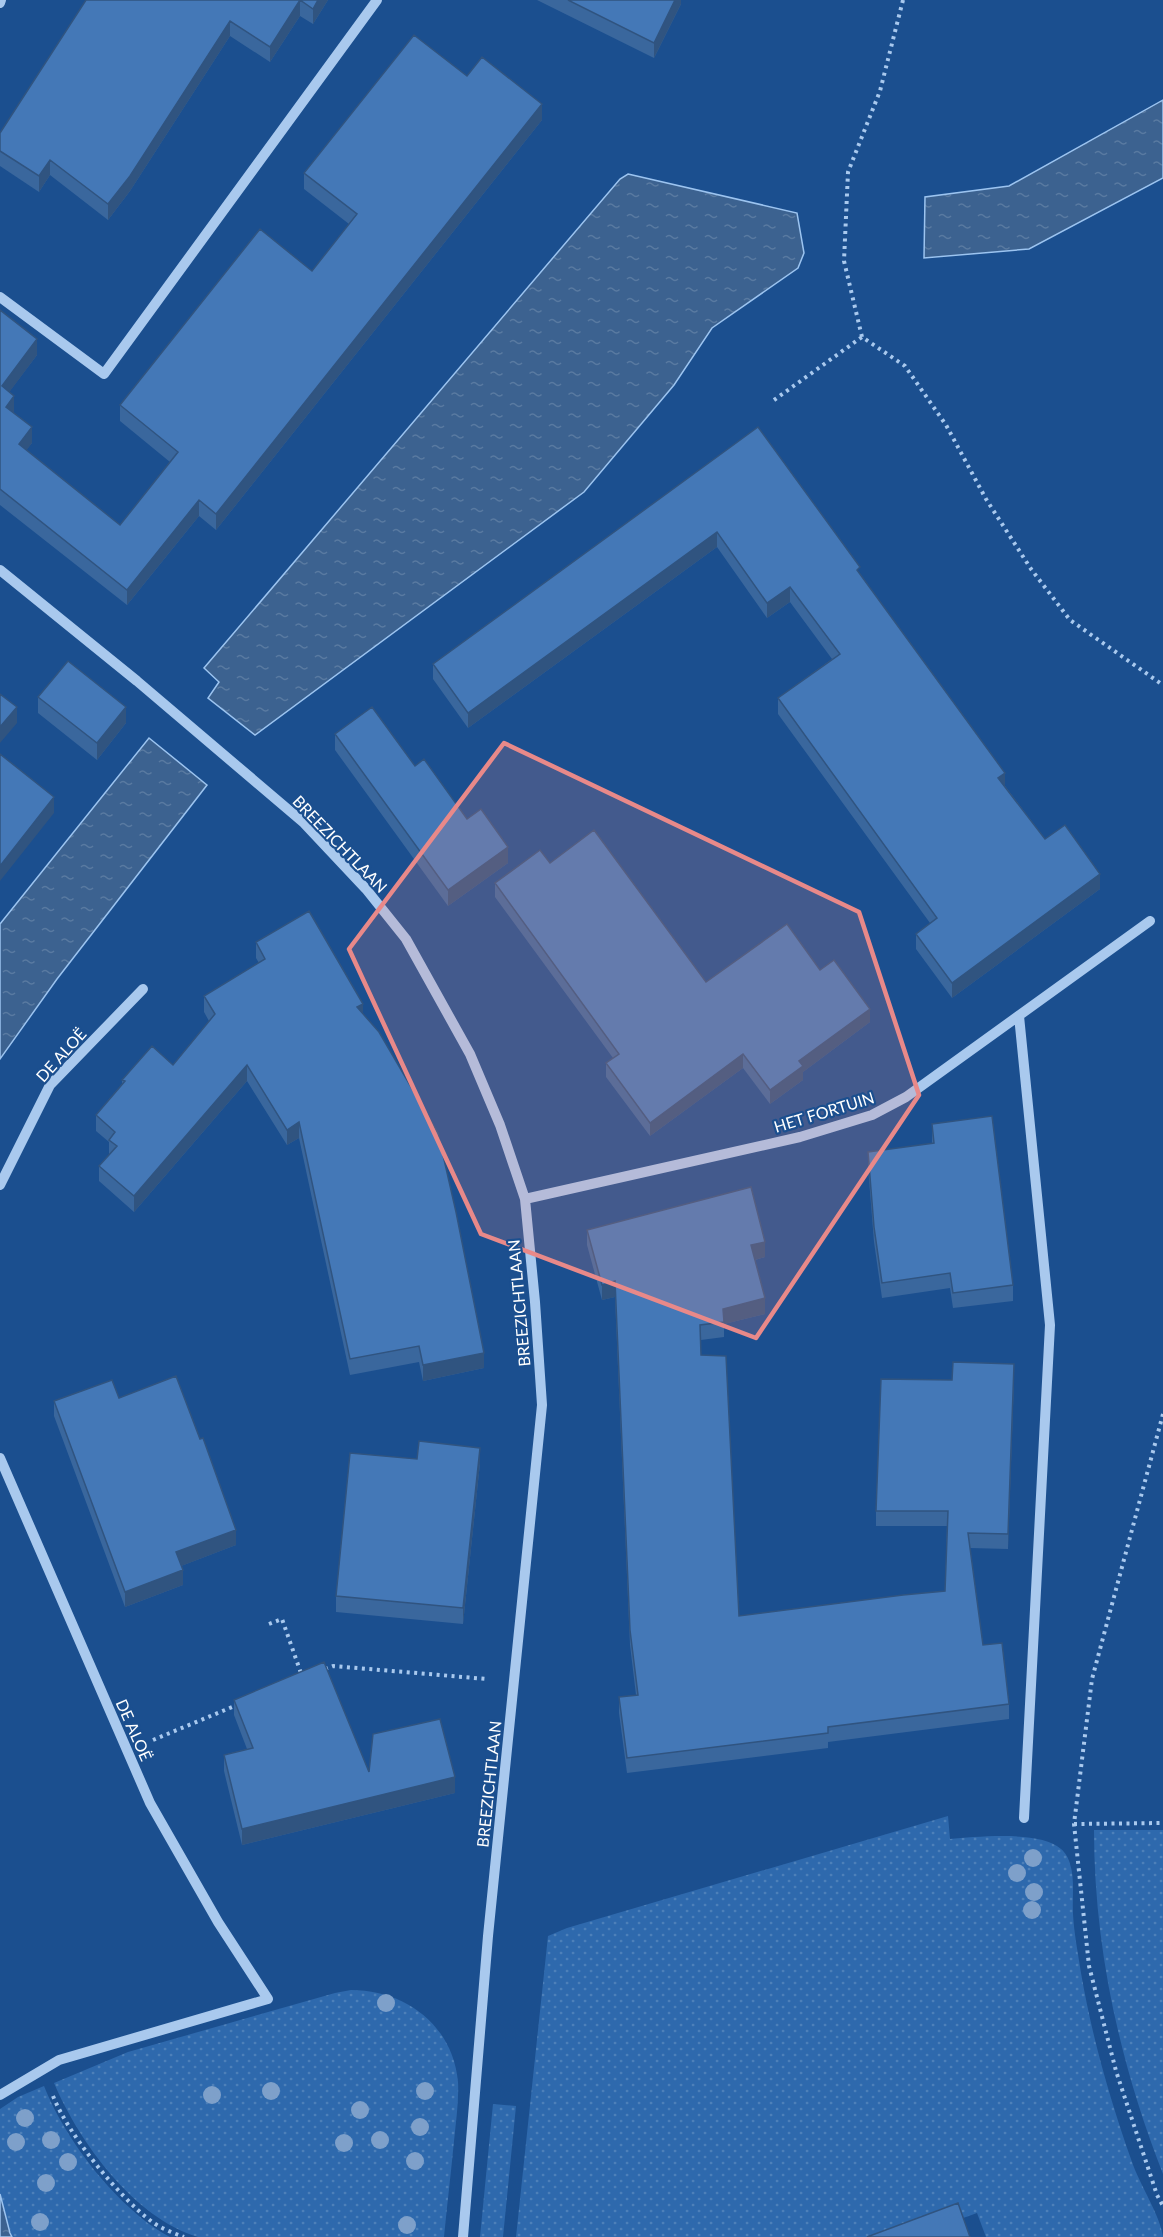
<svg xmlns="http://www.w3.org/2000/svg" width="1163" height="2237" font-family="Lato,sans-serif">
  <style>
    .grass { fill: url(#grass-dots) }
    .water { fill: url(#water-ripples); stroke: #9cc4f0; stroke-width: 1.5 }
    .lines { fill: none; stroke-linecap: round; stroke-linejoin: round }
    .path { stroke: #a9c9ee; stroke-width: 4; stroke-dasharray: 3 4.5; stroke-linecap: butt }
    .minor { stroke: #a9c9ee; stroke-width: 10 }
    .tree { fill: #7ea0ca }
    .wall { fill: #3a679d }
    .shaded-wall { fill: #305480 }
    .building { fill: #4478b7; stroke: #305480; stroke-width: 1.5 }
    .marked { fill: #e88989; fill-opacity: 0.2; stroke: #e88989; stroke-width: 4.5; stroke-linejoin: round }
    .labels { text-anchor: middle; stroke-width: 4.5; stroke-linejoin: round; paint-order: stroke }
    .street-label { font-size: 16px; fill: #fff; stroke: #1b4f8f }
  </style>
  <defs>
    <pattern id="grass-dots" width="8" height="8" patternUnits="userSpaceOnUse" patternTransform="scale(1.5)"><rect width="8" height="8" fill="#2e69ad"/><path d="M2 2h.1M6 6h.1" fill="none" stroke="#4d80b9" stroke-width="1.8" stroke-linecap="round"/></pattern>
    <pattern id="water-ripples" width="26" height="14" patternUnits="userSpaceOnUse" patternTransform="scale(1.5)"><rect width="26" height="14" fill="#3c6290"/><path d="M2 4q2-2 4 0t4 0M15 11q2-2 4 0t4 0" fill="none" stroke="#597aa1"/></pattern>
  </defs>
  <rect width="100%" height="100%" fill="#1b4f8f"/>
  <path class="grass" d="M 948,1816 L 950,1839 C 977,1837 1041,1830 1061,1849 C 1065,1852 1069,1859 1070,1864 C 1075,1879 1072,1898 1073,1914 C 1074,1933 1078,1953 1081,1973 C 1092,2037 1110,2100 1132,2162 C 1139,2183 1161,2217 1163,2237 L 986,2237 L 977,2213 L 911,2237 L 516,2237 L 548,1936 L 567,1928 Z
    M 1094,1830 L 1163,1830 L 1163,2174 C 1120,2064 1094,1948 1094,1830 Z
    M 351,1990 C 405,1990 453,2025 458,2082 C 459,2101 456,2121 454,2141 C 451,2173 447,2205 444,2237 L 198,2237 C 134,2218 79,2142 54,2083 L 128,2052 L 335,1993 Z
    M 44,2086 C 65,2140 119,2210 170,2237 L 12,2237 L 0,2194 L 0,2109 L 18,2097 Z
    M 493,2104 L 516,2106 L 503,2237 L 480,2237 Z"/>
  <path class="water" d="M 1163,100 L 1163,178 L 1029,249 L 924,258 L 925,197 L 1009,186 Z
    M 628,174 L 797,213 L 804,253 L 798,268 L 712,328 L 674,385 L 584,492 L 255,735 L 208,698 L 219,682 L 204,668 L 620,179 Z
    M 149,738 L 207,785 L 57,979 L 0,1059 L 0,924 Z
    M 0,2194 L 10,2233 L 12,2237 L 0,2237 Z"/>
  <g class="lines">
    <path class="path" d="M 903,0 L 880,91 L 848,172 L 844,261 L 862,337 L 905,366 L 946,425 L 986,499 L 1031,569 L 1070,620 L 1163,685
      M 774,400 L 862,337
      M 1163,1414 L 1092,1679 L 1074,1824 L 1089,1966 L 1116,2071 L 1157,2195 L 1163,2206
      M 269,1624 L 282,1619 L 302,1676
      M 325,1669 L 333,1666 L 487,1679
      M 153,1740 L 237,1705
      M 1074,1824 L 1163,1823
      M 53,2096 C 68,2134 118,2196 151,2221 C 160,2228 173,2233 184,2237"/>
    <path class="minor" d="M 0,3 L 1,0
      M 0,297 L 104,374 L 377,0
      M 0,570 L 137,681 L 304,823 L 366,889 L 406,939 L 470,1054 L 500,1125 L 525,1199 L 535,1302 L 542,1405 L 488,1936 L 463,2237
      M 1019,1016 L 1050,1325 L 1024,1818
      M 0,1185 L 50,1085 L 143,989
      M 525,1199 L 800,1137 L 872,1115 L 906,1097 L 1150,921
      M 0,1458 L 150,1803 L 218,1922 L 268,1999 L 59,2060 L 0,2095"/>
  </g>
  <g class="tree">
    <circle cx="1033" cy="1858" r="9"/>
    <circle cx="1017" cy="1873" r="9"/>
    <circle cx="1034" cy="1892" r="9"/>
    <circle cx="1032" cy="1910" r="9"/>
    <circle cx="386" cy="2003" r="9"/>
    <circle cx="271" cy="2091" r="9"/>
    <circle cx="425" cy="2091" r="9"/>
    <circle cx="212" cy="2095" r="9"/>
    <circle cx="360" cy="2110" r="9"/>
    <circle cx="25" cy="2118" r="9"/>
    <circle cx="420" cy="2127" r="9"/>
    <circle cx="51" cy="2140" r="9"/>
    <circle cx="380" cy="2140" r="9"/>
    <circle cx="16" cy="2142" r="9"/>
    <circle cx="344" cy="2143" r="9"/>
    <circle cx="415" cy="2161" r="9"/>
    <circle cx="68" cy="2162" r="9"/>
    <circle cx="46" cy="2183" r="9"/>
    <circle cx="40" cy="2222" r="9"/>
    <circle cx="407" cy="2225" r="9"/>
  </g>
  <path class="wall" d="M 86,0 L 328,0 L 313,24 L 300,16 L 270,62 L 230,36 L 130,191 L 108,220 L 50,175 L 39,192 L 0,166 L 0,133 Z
    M 537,0 L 681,0 L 681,4 L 654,58 Z
    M 467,76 L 542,120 L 216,530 L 199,516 L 127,605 L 0,505 L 0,310 L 37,355 L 9,392 L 14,412 L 14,413 L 32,443 L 26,450 L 120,525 L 170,462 L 120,421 L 120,405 L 312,271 L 349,224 L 304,189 L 304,173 Z
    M 758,427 L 1005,786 L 1045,839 L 1100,889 L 952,998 L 916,949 L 916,934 L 930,923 L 778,714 L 778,698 L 832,659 L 790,602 L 767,618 L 717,547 L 468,728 L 433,679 L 433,664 Z
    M 38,697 L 126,723 L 97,760 L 38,713 Z
    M 335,734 L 415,766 L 467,819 L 508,863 L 448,906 L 335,750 Z
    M 550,863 L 706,982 L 820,970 L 870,1022 L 803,1072 L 803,1080 L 770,1104 L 743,1068 L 650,1136 L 606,1077 L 606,1063 L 613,1058 L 495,897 L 495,883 Z
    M 256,942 L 363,1014 L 484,1368 L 423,1381 L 419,1362 L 350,1375 L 299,1138 L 287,1145 L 247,1081 L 134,1212 L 99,1181 L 99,1166 L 109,1155 L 109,1142 L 96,1131 L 96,1115 L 122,1084 L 122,1080 L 173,1065 L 209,1021 L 204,1012 L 204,996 L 259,963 L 256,958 Z
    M 932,1124 L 1013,1285 L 1013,1301 L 953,1308 L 950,1288 L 882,1298 L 874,1242 L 868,1167 L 868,1152 L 932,1144 Z
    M 587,1230 L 765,1257 L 755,1260 L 765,1314 L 724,1324 L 724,1337 L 701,1340 L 701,1355 L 739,1616 L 945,1591 L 947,1526 L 876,1526 L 876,1511 L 1014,1379 L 1008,1549 L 970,1548 L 983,1645 L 1009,1704 L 1009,1719 L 828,1742 L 828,1748 L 627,1773 L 619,1713 L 619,1697 L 636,1695 L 630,1645 L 615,1297 L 602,1300 L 587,1245 Z
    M 119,1398 L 236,1545 L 181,1566 L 183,1585 L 125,1607 L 54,1416 L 54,1401 Z
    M 417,1459 L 480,1463 L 463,1624 L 336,1612 L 336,1596 Z
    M 234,1700 L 369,1772 L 455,1793 L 242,1845 L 224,1771 L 224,1755 L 247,1749 L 234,1715 Z"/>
  <path class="shaded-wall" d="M 300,0 L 300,16 L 270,62 L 270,47 Z
    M 318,0 L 328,0 L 313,24 L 313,9 Z
    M 675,0 L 681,0 L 681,4 L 654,58 L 654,43 Z
    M 230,21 L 230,36 L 130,191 L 108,220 L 108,204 Z
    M 542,104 L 542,120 L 216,530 L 216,514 Z
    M 50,160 L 50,175 L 39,192 L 39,176 Z
    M 37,339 L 37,355 L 2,402 L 2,386 Z
    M 14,396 L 14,412 L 6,422 L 6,407 Z
    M 32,427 L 32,443 L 19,460 L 19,444 Z
    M 199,500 L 199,516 L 127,605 L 127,590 Z
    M 717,532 L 717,547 L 468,728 L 468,713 Z
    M 790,587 L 790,602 L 767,618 L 767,603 Z
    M 17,707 L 17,723 L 0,743 L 0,727 Z
    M 126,707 L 126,723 L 97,760 L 97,743 Z
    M 1005,773 L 1005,788 L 998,778 Z
    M 54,797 L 54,813 L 0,881 L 0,866 Z
    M 508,847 L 508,863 L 448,906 L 448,890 Z
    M 1100,874 L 1100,889 L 952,998 L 952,983 Z
    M 363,1004 L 363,1019 L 357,1007 Z
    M 870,1009 L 870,1022 L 803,1072 L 803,1080 L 770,1104 L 770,1090 L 799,1061 Z
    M 743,1054 L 743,1068 L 650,1136 L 650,1123 Z
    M 247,1065 L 247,1081 L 134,1212 L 134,1196 Z
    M 299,1122 L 299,1138 L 287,1145 L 287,1130 Z
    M 765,1242 L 765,1257 L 751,1261 L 751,1245 Z
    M 615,1281 L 615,1297 L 602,1300 L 602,1285 Z
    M 765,1298 L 765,1314 L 724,1324 L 723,1309 Z
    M 484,1353 L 484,1368 L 423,1381 L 423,1365 Z
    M 1014,1364 L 1014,1379 L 1008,1549 L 1008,1534 Z
    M 480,1448 L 480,1463 L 463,1624 L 463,1608 Z
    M 236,1530 L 236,1545 L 176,1568 L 176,1552 Z
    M 183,1570 L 183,1585 L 125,1607 L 125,1592 Z
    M 455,1777 L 455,1793 L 242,1845 L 242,1829 Z"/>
  <path class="building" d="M 86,0 L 318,0 L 313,9 L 300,0 L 270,47 L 230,21 L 130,176 L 108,204 L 50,160 L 39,176 L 0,151 L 0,133 Z
    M 568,0 L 675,0 L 654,43 Z
    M 414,35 L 467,76 L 482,57 L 542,104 L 216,514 L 199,500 L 127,590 L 0,489 L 0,310 L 37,339 L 2,386 L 14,396 L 6,407 L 32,427 L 19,444 L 120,525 L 178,452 L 120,405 L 260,229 L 312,271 L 357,214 L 304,173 Z
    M 758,427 L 860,567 L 857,570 L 1005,773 L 998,778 L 1045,839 L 1065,825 L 1100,874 L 952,983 L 916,934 L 937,918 L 778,698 L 840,654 L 790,587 L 767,603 L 717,532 L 468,713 L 433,664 Z
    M 68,661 L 126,707 L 97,743 L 38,697 Z
    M 0,694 L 17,707 L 0,727 Z
    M 372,707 L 415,766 L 424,759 L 467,819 L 481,809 L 508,847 L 448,890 L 335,734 Z
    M 0,754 L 54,797 L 0,866 Z
    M 594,830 L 706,982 L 787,924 L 820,970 L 834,960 L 870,1009 L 799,1061 L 803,1066 L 770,1090 L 743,1054 L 650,1123 L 606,1063 L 619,1054 L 495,883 L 540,850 L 550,863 Z
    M 309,911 L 363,1004 L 357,1007 L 379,1032 L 438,1133 L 456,1212 L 484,1353 L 423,1365 L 419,1346 L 350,1359 L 299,1122 L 287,1130 L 247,1065 L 134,1196 L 99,1166 L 117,1146 L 109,1140 L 115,1132 L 96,1115 L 125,1081 L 122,1080 L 152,1046 L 173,1065 L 215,1014 L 204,996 L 265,959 L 256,942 Z
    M 992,1116 L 1013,1285 L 953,1293 L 950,1273 L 882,1283 L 874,1227 L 868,1152 L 934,1143 L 932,1124 Z
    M 751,1187 L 765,1242 L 751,1245 L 765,1298 L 723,1309 L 724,1322 L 700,1325 L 701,1355 L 726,1356 L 739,1616 L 903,1595 L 945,1591 L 948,1511 L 876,1511 L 881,1379 L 952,1380 L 953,1362 L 1014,1364 L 1008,1534 L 968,1533 L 983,1645 L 1002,1643 L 1009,1704 L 828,1727 L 828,1733 L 627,1758 L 619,1697 L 638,1695 L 630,1630 L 615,1281 L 602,1285 L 587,1230 Z
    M 176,1376 L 200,1439 L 203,1438 L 236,1530 L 176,1552 L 183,1570 L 125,1592 L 54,1401 L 112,1380 L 119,1398 Z
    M 419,1441 L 480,1448 L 463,1608 L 336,1596 L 350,1453 L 417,1459 Z
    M 324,1662 L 369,1772 L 373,1734 L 440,1719 L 455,1777 L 242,1829 L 224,1755 L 253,1748 L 234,1700 Z
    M 958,2203 L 970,2237 L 867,2237 Z"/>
  <path class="marked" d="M 504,743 L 859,912 L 919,1095 L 756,1338 L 481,1234 L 349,949 Z"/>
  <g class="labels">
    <g class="street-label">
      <text transform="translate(340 844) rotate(46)" y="6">BREEZICHTLAAN</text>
      <text transform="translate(61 1055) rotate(-48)" y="6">DE ALOË</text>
      <text transform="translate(824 1112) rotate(-17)" y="6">HET FORTUIN</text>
      <text transform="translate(519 1303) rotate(-95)" y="6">BREEZICHTLAAN</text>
      <text transform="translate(134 1730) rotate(66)" y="6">DE ALOË</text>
      <text transform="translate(489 1784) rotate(-84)" y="6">BREEZICHTLAAN</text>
    </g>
  </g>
</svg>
